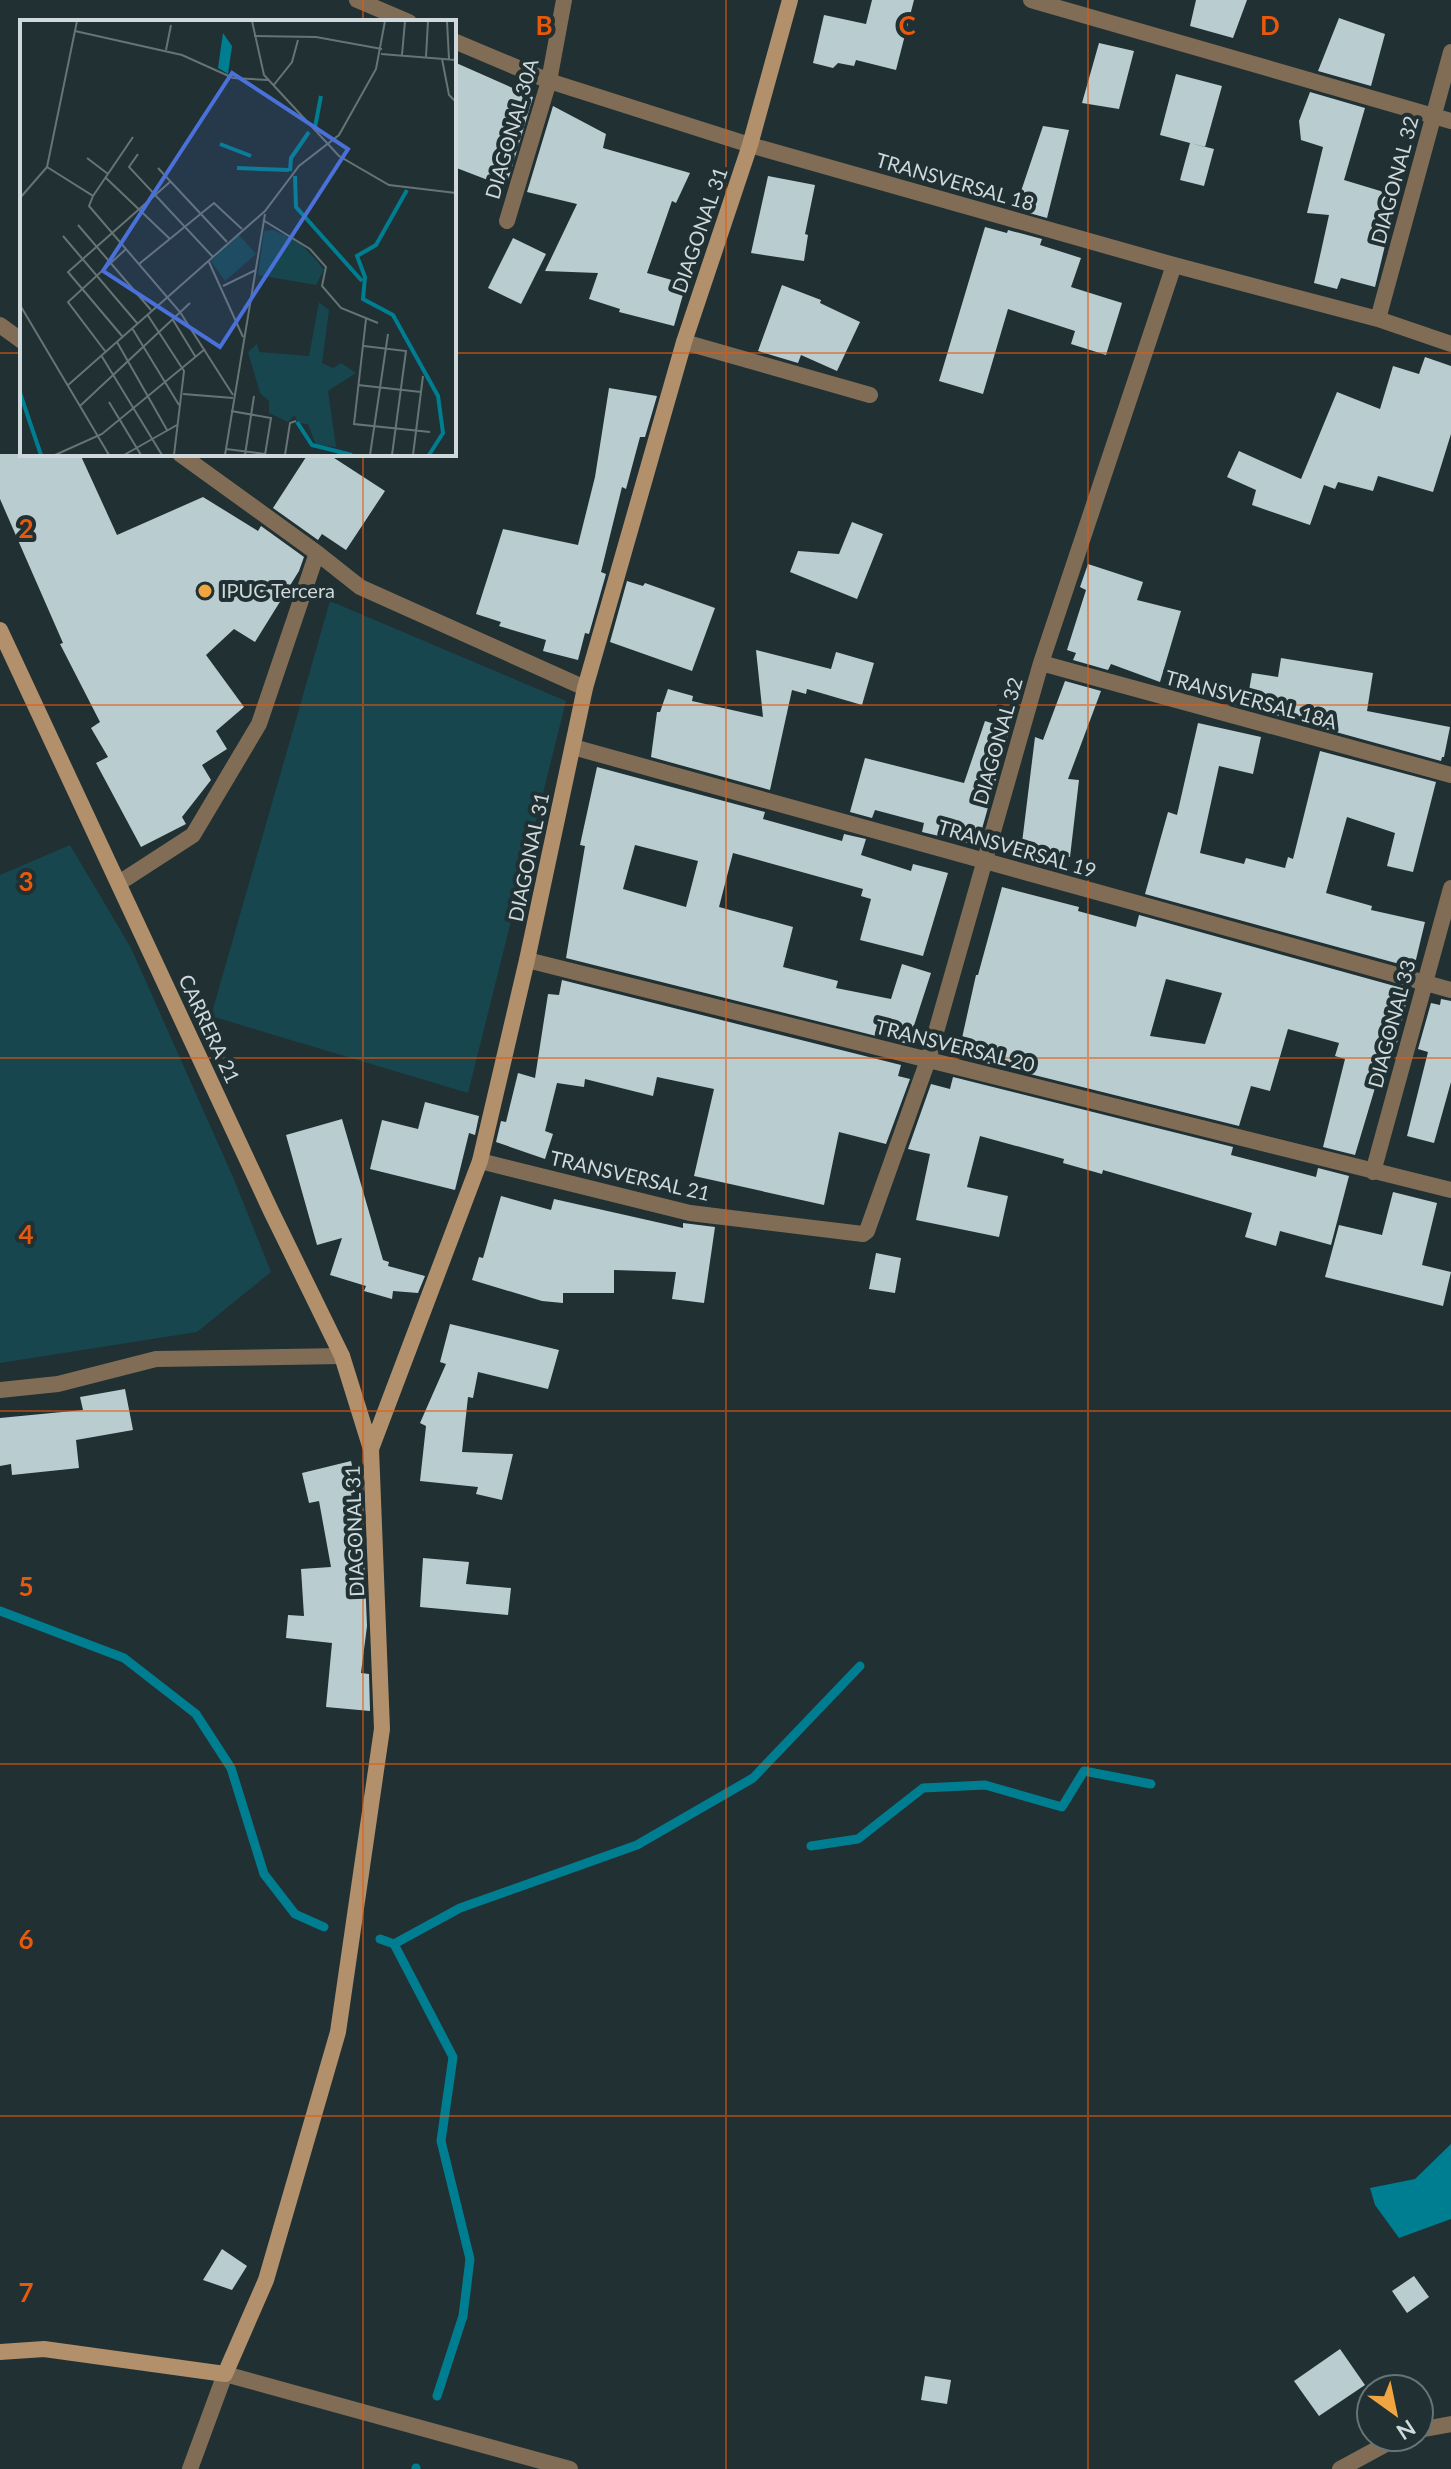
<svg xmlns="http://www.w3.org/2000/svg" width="1451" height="2469" font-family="Lato,sans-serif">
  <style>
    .green { fill: #17464f }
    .water { fill: #007e91 }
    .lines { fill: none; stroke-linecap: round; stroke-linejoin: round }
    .stream { stroke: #007e91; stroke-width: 9 }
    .building { fill: #b9cdd1; fill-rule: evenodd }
    .street { stroke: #816d55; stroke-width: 16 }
    .secondary { stroke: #b1906b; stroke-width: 16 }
    .grid { fill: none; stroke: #e8590c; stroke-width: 2; stroke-opacity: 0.55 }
    .poi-dot { fill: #f1a540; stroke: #203033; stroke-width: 3 }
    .labels { text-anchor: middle; stroke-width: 8; stroke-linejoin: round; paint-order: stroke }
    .street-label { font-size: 20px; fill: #cfd9db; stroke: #203033 }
    .poi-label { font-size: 20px; fill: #cfd9db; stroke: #203033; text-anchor: start }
    .inset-river { fill: none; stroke: #007e91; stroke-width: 4 }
    .inset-road { fill: none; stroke: #667476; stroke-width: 2 }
    .view { fill: #4a71d9; fill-opacity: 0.15; stroke: #4a71d9; stroke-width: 4 }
    .inset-edge { fill: none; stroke: #cfd9db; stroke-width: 4 }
    .grid-label { font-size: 26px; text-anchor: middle; font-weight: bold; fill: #e8590c; stroke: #203033; stroke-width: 8; stroke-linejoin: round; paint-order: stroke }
  </style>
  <rect width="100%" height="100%" fill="#203033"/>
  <path class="green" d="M 330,601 L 566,701 L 468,1093 L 211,1016 Z
    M 70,845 L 131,948 L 233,1177 L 271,1272 L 197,1332 L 0,1363 L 0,875 Z"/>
  <path class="water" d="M 1451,2144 L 1451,2219 L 1399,2238 L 1375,2205 L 1370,2188 L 1415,2179 Z"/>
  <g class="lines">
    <path class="stream" d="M 0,1611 L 124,1658 L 196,1714 L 231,1768 L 264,1874 L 295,1914 L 324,1927
      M 811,1846 L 858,1839 L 923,1788 L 985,1785 L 1062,1807 L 1084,1771 L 1151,1784
      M 380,1939 L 394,1944 L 453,2057 L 441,2141 L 470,2259 L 463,2316 L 437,2396
      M 394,1944 L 460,1908 L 637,1845 L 753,1778 L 860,1666
      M 416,2468 L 416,2469"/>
  </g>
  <path class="building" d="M 872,0 L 914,0 L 896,70 L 856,60 L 854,66 L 838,63 L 833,68 L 813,63 L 824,15 L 866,24 Z
    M 1196,0 L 1247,0 L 1233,38 L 1190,26 Z
    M 1339,18 L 1385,34 L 1371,86 L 1318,71 Z
    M 1099,43 L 1134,51 L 1119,109 L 1082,103 Z
    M 454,62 L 533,97 L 506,187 L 454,167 Z
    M 1176,74 L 1222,86 L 1205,147 L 1160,135 Z
    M 1310,92 L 1365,108 L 1344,180 L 1397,196 L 1375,287 L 1341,278 L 1337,289 L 1314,283 L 1329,215 L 1307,213 L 1323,147 L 1301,140 L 1299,121 Z
    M 553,106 L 606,134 L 603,148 L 690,173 L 676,203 L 672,201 L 647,273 L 686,284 L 674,326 L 619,312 L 620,309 L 589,299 L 598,273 L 545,271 L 577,204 L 527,192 Z
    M 1043,126 L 1069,130 L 1047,218 L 1015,209 Z
    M 1190,143 L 1214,149 L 1204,186 L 1180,180 Z
    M 768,176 L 815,185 L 805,234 L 808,235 L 804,261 L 751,253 Z
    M 985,227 L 1007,233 L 1008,230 L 1042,239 L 1040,245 L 1081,258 L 1071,287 L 1122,303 L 1106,355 L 1071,344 L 1075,331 L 1008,309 L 983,394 L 939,381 Z
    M 513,238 L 546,254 L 521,304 L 488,288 Z
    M 782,285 L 821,300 L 820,303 L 860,322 L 837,371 L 801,355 L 798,363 L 758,351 Z
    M 1425,357 L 1451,366 L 1451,434 L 1433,492 L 1378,476 L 1373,491 L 1338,482 L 1335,489 L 1324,485 L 1310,525 L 1252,505 L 1256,490 L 1227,477 L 1239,451 L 1301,479 L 1337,392 L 1380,409 L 1393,366 L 1419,374 Z
    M 609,388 L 657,396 L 645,437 L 640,437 L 626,489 L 622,487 L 601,572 L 606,574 L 589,634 L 585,633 L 578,660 L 543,651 L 546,640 L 499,626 L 501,622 L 476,614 L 503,529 L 578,545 L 595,477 Z
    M 0,454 L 80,454 L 117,535 L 203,497 L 258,531 L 261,526 L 304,557 L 299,571 L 255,642 L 234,629 L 206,655 L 244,707 L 216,731 L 227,749 L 202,765 L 211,780 L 182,817 L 186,824 L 141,847 L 96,763 L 108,757 L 91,728 L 100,722 L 60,644 L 63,643 L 0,499 Z
    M 308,454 L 328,454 L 385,491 L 346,550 L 322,534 L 318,540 L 273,508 Z
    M 852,522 L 883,534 L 857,599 L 790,572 L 798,551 L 839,554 Z
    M 1088,564 L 1143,582 L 1137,600 L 1181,611 L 1160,682 L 1111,664 L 1108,670 L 1073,660 L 1076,653 L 1067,650 L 1086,590 L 1080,587 Z
    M 627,581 L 643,586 L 645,583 L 715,608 L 692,671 L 610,642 Z
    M 756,650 L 831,669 L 836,652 L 874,663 L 862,705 L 807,689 L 806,694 L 792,690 L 770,790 L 651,757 L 657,712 L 660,712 L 668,689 L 693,696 L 692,701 L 763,717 Z
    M 1281,658 L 1373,673 L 1367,711 L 1450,727 L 1444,757 L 1442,757 L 1441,761 L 1325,729 L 1326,727 L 1246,708 L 1252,673 L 1278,677 Z
    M 1065,681 L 1101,691 L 1068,779 L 1079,780 L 1070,857 L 1021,851 L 1035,737 L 1043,740 Z
    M 985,721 L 1010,729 L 980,836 L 976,835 L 973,844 L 922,832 L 924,823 L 875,810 L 872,818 L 850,812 L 865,758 L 964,783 Z
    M 1198,723 L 1261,737 L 1253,774 L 1219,766 L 1200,853 L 1244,864 L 1246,858 L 1285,868 L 1288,857 L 1293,859 L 1320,751 L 1436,782 L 1413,872 L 1387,866 L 1395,833 L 1347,817 L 1326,893 L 1372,906 L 1371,910 L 1425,922 L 1414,968 L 1145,894 L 1168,812 L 1177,815 Z
    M 597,767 L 765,812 L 763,819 L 842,841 L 844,834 L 866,839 L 861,855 L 911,871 L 913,864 L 948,873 L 923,956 L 860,940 L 871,899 L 861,896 L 863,889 L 733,853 L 719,907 L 793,927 L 783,967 L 838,981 L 836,988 L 891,999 L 902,964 L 931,973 L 908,1044 L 566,958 L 585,846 L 580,845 ZM 635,845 L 698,861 L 686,907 L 623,889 Z
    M 1002,887 L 1079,907 L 1078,911 L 1136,927 L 1139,915 L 1409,990 L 1397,1043 L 1389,1041 L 1355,1155 L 1323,1147 L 1345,1059 L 1335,1056 L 1339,1043 L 1288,1029 L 1270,1091 L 1251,1086 L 1239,1126 L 958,1056 L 976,975 L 978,975 ZM 1166,979 L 1222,993 L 1205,1044 L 1150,1036 Z
    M 562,980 L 901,1065 L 898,1076 L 910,1079 L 886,1144 L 839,1132 L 824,1205 L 694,1176 L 714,1089 L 657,1077 L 653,1096 L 585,1079 L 584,1087 L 557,1083 L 545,1131 L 553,1134 L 545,1159 L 496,1142 L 501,1121 L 506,1122 L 518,1073 L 535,1078 L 548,994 L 559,995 Z
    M 1441,999 L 1451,1001 L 1451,1082 L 1434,1143 L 1407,1136 L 1428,1052 L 1418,1049 L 1431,1003 L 1440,1005 Z
    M 953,1077 L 1233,1147 L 1231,1155 L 1316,1177 L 1318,1168 L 1349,1176 L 1331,1245 L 1280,1231 L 1276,1246 L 1245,1237 L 1252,1213 L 1103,1170 L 1102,1174 L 1063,1163 L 1064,1159 L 980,1136 L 967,1187 L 1008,1196 L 999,1237 L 916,1220 L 930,1154 L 908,1149 L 931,1084 L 950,1089 Z
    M 425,1102 L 479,1116 L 475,1135 L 469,1133 L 455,1190 L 370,1169 L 382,1120 L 418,1129 Z
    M 342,1119 L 383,1260 L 389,1262 L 388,1266 L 425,1276 L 418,1293 L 393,1291 L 392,1299 L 364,1291 L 366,1286 L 330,1275 L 342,1238 L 317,1245 L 286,1135 Z
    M 1393,1192 L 1437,1203 L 1422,1265 L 1451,1272 L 1443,1306 L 1325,1277 L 1339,1225 L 1382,1235 Z
    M 501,1196 L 551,1210 L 554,1199 L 683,1228 L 683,1223 L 715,1227 L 704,1303 L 672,1299 L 676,1272 L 614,1270 L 614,1293 L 563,1293 L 563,1303 L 542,1301 L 472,1280 L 479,1257 L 483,1258 Z
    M 876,1253 L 901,1258 L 895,1293 L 869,1289 Z
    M 450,1324 L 559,1350 L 548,1389 L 478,1372 L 473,1398 L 468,1397 L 462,1452 L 513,1454 L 502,1500 L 476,1494 L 478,1487 L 420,1481 L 426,1426 L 420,1423 L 446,1364 L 440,1362 Z
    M 125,1389 L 133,1430 L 76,1440 L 79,1468 L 12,1475 L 11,1464 L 0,1466 L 0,1418 L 83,1410 L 80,1397 Z
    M 351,1461 L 358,1491 L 351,1493 L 364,1555 L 367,1626 L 361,1673 L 369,1674 L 370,1711 L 326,1707 L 332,1643 L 286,1638 L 288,1615 L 304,1616 L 301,1569 L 331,1567 L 319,1501 L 309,1503 L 302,1473 Z
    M 423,1558 L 469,1562 L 466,1584 L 511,1588 L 508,1615 L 420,1607 Z
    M 222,2249 L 247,2266 L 232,2290 L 203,2280 Z
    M 1414,2276 L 1429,2297 L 1407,2313 L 1392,2291 Z
    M 1340,2349 L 1365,2385 L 1319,2416 L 1294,2381 Z
    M 925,2376 L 951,2380 L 947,2404 L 921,2400 Z"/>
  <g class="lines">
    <path class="street" d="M 357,0 L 409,22
      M 1031,0 L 1451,121
      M 454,41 L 549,81 L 750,145 L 1174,265 L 1378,319 L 1451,344
      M 507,221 L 549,81 L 564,0
      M 1378,319 L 1451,52
      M 0,325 L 22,341
      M 684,342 L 870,395
      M 180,454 L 317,553 L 360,587 L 585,688
      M 1041,663 L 1451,775
      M 573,747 L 1451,990
      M 119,883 L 193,835 L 259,724 L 317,553
      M 527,960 L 1451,1190
      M 480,1161 L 690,1213 L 863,1234 L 867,1231 L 928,1060 L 1041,663 L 1174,265
      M 1373,1172 L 1451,888
      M 0,1390 L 58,1384 L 156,1359 L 342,1356
      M 1419,2430 L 1451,2424
      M 190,2469 L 225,2374 L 570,2469
      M 1340,2469 L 1399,2437"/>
    <path class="secondary" d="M 0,630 L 271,1211 L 342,1356 L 371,1449
      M 0,2352 L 44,2349 L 225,2374 L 266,2280 L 338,2032 L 382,1729 L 371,1449 L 480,1161 L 527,960 L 585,688 L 684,342 L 750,145 L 790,0"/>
  </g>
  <path class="grid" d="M 363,0 L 363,22M 726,0 L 726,2469M 1088,0 L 1088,2469M 0,353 L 22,353M 454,353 L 1451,353M 363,454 L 363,2469M 0,705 L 1451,705M 0,1058 L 1451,1058M 0,1411 L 1451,1411M 0,1764 L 1451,1764M 0,2116 L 1451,2116"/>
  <circle class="poi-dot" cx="205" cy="591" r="8"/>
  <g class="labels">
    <g class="street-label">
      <text transform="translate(512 129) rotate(-74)" y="7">DIAGONAL 30A</text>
      <text transform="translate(1395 180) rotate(-75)" y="7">DIAGONAL 32</text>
      <text transform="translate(955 182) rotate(16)" y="7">TRANSVERSAL 18</text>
      <text transform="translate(700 230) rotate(-71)" y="7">DIAGONAL 31</text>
      <text transform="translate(1251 700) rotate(15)" y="7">TRANSVERSAL 18A</text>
      <text transform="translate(998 741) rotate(-74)" y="7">DIAGONAL 32</text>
      <text transform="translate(1017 849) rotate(16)" y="7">TRANSVERSAL 19</text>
      <text transform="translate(529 857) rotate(-78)" y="7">DIAGONAL 31</text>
      <text transform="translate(1392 1024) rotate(-75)" y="7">DIAGONAL 33</text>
      <text transform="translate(209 1029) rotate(65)" y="7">CARRERA 21</text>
      <text transform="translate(955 1046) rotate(14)" y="7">TRANSVERSAL 20</text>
      <text transform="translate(630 1176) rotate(13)" y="7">TRANSVERSAL 21</text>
      <text transform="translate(355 1531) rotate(-92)" y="7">DIAGONAL 31</text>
    </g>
    <g class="poi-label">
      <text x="221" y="598">IPUC Tercera</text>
    </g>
  </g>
  <g transform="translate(20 20)">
    <rect width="436" height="436" fill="#203033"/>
    <path d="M 253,210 L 278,221 L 298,242 L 304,250 L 296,265 L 238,255 L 244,211 ZM 219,215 L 236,234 L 205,261 L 191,241 ZM 299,282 L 309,290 L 302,343 L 313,348 L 321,343 L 336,353 L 308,371 L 316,427 L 296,425 L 288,404 L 277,403 L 275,395 L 268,402 L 249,393 L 249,381 L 240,373 L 228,332 L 237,324 L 239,332 L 289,336 Z" fill="#17464f"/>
    <path d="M 203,13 L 212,26 L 208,54 L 198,48 Z" fill="#007e91"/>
    <path class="inset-river" d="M 295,107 L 301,76M 200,124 L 231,136M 217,148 L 269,150M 270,151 L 271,138 L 289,112M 275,156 L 276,187 L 342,261M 387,170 L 356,225 L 337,236 L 345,257 L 343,279 L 373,295 L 418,376 L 423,413 L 409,435M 0,373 L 21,435M 277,402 L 292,425 L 332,435"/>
    <path class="inset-road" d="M 232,1 L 244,55 L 319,136 L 369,165 L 436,173M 427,1 L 429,39M 55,11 L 162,35 L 213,58 L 248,60M 234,16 L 296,17 L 362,29M 146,30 L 151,5M 361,34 L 436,40M 382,35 L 385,1M 406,37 L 408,1M 422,39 L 429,75 L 436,82M 253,66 L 272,42 L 278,20M 118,134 L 109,147 L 193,237M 67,138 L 88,154M 27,147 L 73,176 L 69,186 L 160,292 L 213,375M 27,147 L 57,1M 138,148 L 207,222M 86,158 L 150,219M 73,176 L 113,117M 0,178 L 27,147M 243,200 L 290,229 L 306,247 L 302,266 L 321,288 L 358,303M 58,205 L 131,290M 43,216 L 117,303M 189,242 L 223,317M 119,244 L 194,183 L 222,209M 203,266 L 236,250M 0,285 L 89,435M 127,294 L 164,351 L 154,435M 346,299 L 334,404 L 410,412M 153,300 L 175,336M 112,308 L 159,385M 102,316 L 48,252 L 151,161M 97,322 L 147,410M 344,326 L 386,331 L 372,435M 85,331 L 48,282 L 106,229M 81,335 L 142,435M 338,365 L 401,372M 47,366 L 245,191 L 279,146 L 319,115 L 356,49 L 365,1M 163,374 L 213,378M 89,382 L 121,435M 60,386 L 170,283M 211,391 L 251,398 L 245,435M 206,429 L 245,434M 35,435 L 82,414 L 185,329M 104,435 L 157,405M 205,435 L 245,194M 225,435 L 234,376M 265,435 L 270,403 L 276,401M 350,435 L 368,314M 393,435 L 403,356"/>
    <path class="view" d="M 212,53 L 328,129 L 200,327 L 83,251 Z"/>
    <rect width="436" height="436" class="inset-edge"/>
  </g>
  <g class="grid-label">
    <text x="544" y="35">B</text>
    <text x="907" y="35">C</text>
    <text x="1270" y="35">D</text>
    <text x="26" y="538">2</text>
    <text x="26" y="891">3</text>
    <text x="26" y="1244">4</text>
    <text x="26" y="1596">5</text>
    <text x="26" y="1949">6</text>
    <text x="26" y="2302">7</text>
  </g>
  <g transform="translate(1395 2413) rotate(147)"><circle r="38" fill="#203033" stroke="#667476" stroke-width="2"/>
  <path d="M0-6L14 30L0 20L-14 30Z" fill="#f1a540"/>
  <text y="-12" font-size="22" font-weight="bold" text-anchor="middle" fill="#cfd9db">N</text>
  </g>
</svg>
